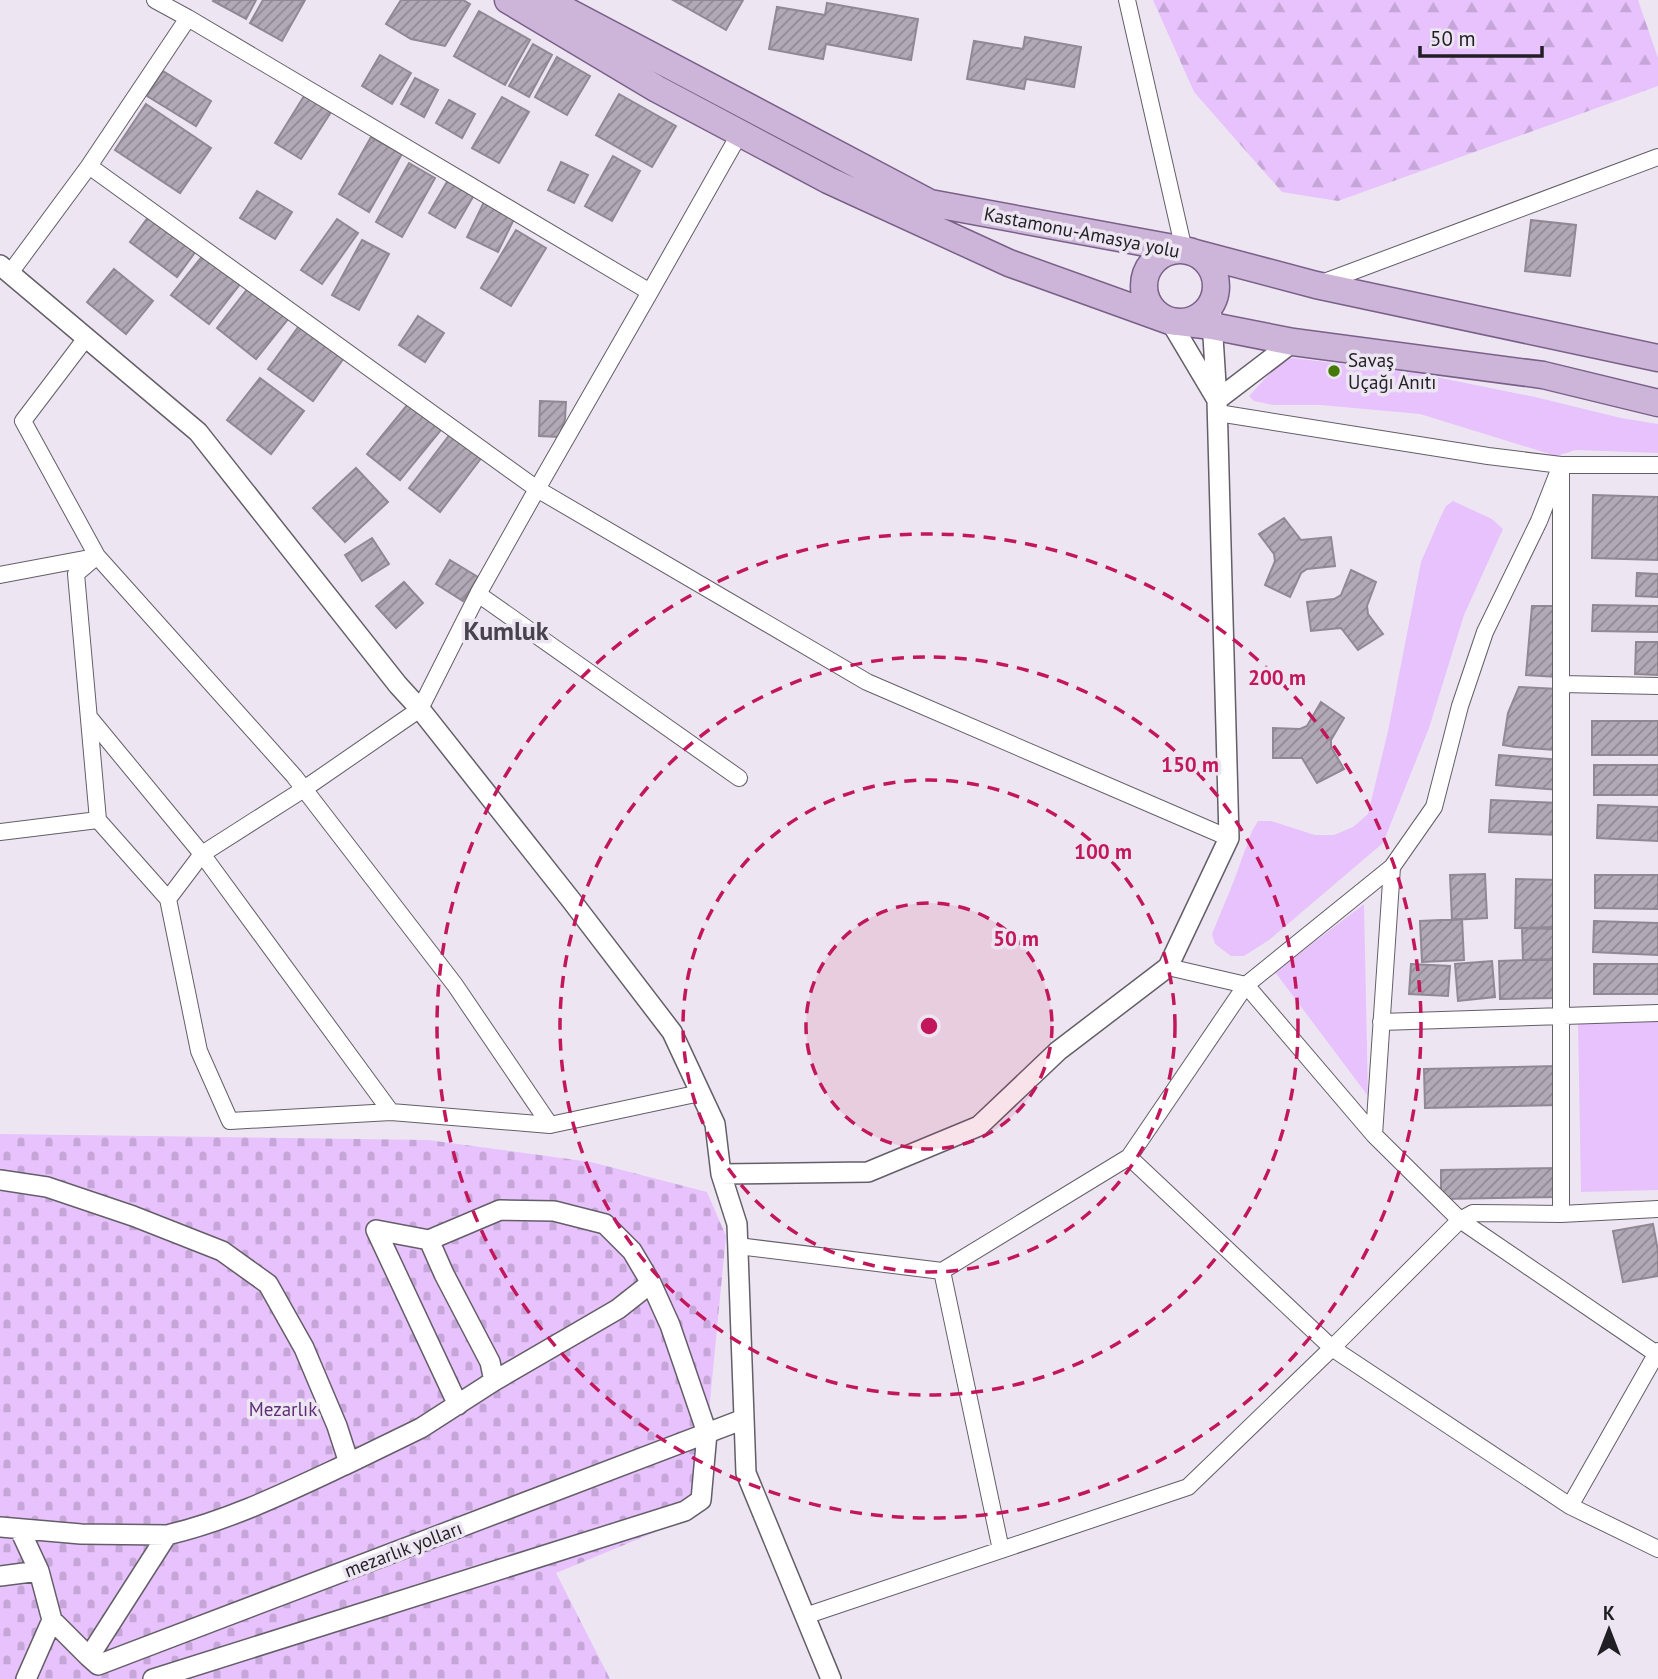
<svg xmlns="http://www.w3.org/2000/svg" width="1658" height="1679" font-family="'PT Sans',sans-serif">
  <style>
    .forest { fill: url(#forest-firs) }
    .cemetery { fill: url(#cemetery-stones) }
    .park { fill: #e7c2fc }
    .building { fill: url(#building-hatch); stroke: #908994; stroke-width: 2 }
    .lines { fill: none; stroke-linecap: round; stroke-linejoin: round }
    .minor-casing { stroke: #645e68; stroke-width: 18 }
    .tertiary-casing { stroke: #645e68; stroke-width: 22 }
    .primary-casing { stroke: #7a6089; stroke-width: 29 }
    .minor { stroke: #fff; stroke-width: 16 }
    .tertiary { stroke: #fff; stroke-width: 19 }
    .primary { stroke: #ccb5d9; stroke-width: 26 }
    .ring { fill: none; stroke: #c2185b; stroke-width: 3.5; stroke-dasharray: 12 9 }
    .poi-dot { fill: #457907; stroke: #ede6f2; stroke-width: 2.5 }
    .labels { text-anchor: middle; stroke-width: 7; stroke-linejoin: round; paint-order: stroke }
    .street-label { font-size: 19px; fill: #221f24; stroke: #ede6f2 }
    .poi-label { font-size: 19px; fill: #221f24; stroke: #ede6f2; text-anchor: start }
    .park-label { font-size: 19px; fill: #5e2e75; stroke: #ede6f2 }
    .district-label { font-size: 26px; font-weight: bold; fill: #49434d; stroke: #ede6f2 }
    .centre { fill: #c2185b; stroke: #ede6f2; stroke-width: 3.5 }
    .ring-label { font-size: 21px; text-anchor: middle; font-weight: bold; fill: #c2185b; stroke: #ede6f2; stroke-width: 7; stroke-linejoin: round; paint-order: stroke }
  </style>
  <defs>
    <pattern id="forest-firs" width="22" height="20" patternUnits="userSpaceOnUse" patternTransform="scale(1.75)"><rect width="22" height="20" fill="#e7c2fc"/><path d="M5 1l3.5 6h-7zM16 11l3.5 6h-7z" fill="#c6a6d8"/></pattern>
    <pattern id="cemetery-stones" width="16" height="16" patternUnits="userSpaceOnUse" patternTransform="scale(1.75)"><rect width="16" height="16" fill="#e7c2fc"/><path d="M2 7V4a2 2 0 0 1 4 0v3zM10 15v-3a2 2 0 0 1 4 0v3z" fill="#c6a6d8"/></pattern>
    <pattern id="building-hatch" width="6" height="6" patternUnits="userSpaceOnUse" patternTransform="scale(1.75)"><rect width="6" height="6" fill="#b1a9b5"/><path d="M-1 1l2-2M0 6l6-6M5 7l2-2" fill="none" stroke="#908993"/></pattern>
  </defs>
  <rect width="100%" height="100%" fill="#ede6f2"/>
  <path class="forest" d="M 1153,0 L 1638,0 L 1658,58 L 1658,86 L 1338,201 L 1282,192 L 1194,92 Z"/>
  <path class="cemetery" d="M 0,1134 L 428,1140 L 591,1162 L 707,1192 L 726,1236 L 699,1514 L 556,1573 L 610,1679 L 0,1679 Z"/>
  <path class="park" d="M 1285,357 L 1421,374 L 1535,397 L 1621,418 L 1658,424 L 1658,453 L 1576,450 L 1556,456 L 1420,414 L 1321,405 L 1273,405 L 1254,401 L 1249,396 Z
    M 1453,501 L 1492,519 L 1503,529 L 1464,615 L 1429,728 L 1383,843 L 1269,940 L 1244,956 L 1231,956 L 1215,944 L 1212,934 L 1233,883 L 1252,831 L 1258,821 L 1271,821 L 1315,835 L 1334,835 L 1353,827 L 1368,814 L 1388,731 L 1421,562 L 1441,516 L 1446,506 Z
    M 1364,904 L 1368,1096 L 1275,972 Z
    M 1658,1020 L 1658,1190 L 1581,1192 L 1578,1021 Z"/>
  <path class="building" d="M 214,0 L 256,0 L 246,19 L 213,1 Z
    M 263,0 L 305,0 L 282,41 L 250,23 Z
    M 401,0 L 463,0 L 470,4 L 445,46 L 411,39 L 386,24 Z
    M 673,0 L 743,0 L 726,30 Z
    M 827,3 L 918,19 L 911,60 L 826,44 L 823,59 L 769,49 L 777,7 L 825,15 Z
    M 479,11 L 530,40 L 505,85 L 454,56 Z
    M 1025,37 L 1081,47 L 1074,87 L 1026,79 L 1024,89 L 967,79 L 974,41 L 1023,49 Z
    M 533,44 L 552,55 L 529,97 L 509,86 Z
    M 380,55 L 411,73 L 392,104 L 362,86 Z
    M 557,57 L 590,76 L 567,115 L 535,97 Z
    M 163,71 L 211,101 L 196,126 L 147,96 Z
    M 415,78 L 438,90 L 424,117 L 401,104 Z
    M 619,94 L 676,126 L 652,167 L 596,135 Z
    M 304,96 L 331,112 L 301,159 L 275,143 Z
    M 502,97 L 529,112 L 499,163 L 472,148 Z
    M 449,100 L 475,114 L 462,138 L 436,123 Z
    M 146,104 L 211,148 L 180,193 L 115,150 Z
    M 371,137 L 402,154 L 369,212 L 339,194 Z
    M 613,156 L 640,171 L 612,221 L 585,206 Z
    M 561,162 L 588,175 L 574,203 L 548,190 Z
    M 409,163 L 435,178 L 402,237 L 376,222 Z
    M 448,180 L 474,195 L 455,228 L 429,213 Z
    M 257,191 L 292,212 L 275,239 L 240,218 Z
    M 484,202 L 515,217 L 498,252 L 467,237 Z
    M 149,216 L 196,251 L 177,277 L 130,242 Z
    M 337,219 L 358,233 L 322,284 L 301,270 Z
    M 1531,220 L 1576,225 L 1570,276 L 1525,271 Z
    M 516,230 L 546,248 L 511,306 L 481,288 Z
    M 362,240 L 389,254 L 359,310 L 332,295 Z
    M 204,254 L 241,283 L 209,324 L 171,295 Z
    M 114,269 L 153,301 L 126,334 L 87,302 Z
    M 249,287 L 289,318 L 256,359 L 217,328 Z
    M 418,316 L 444,333 L 425,362 L 399,345 Z
    M 299,326 L 344,358 L 313,401 L 268,369 Z
    M 260,378 L 304,411 L 271,454 L 227,420 Z
    M 540,401 L 566,402 L 565,419 L 559,437 L 539,436 Z
    M 408,404 L 441,430 L 400,480 L 367,454 Z
    M 451,433 L 482,457 L 440,512 L 409,488 Z
    M 356,468 L 388,502 L 345,542 L 313,508 Z
    M 1593,495 L 1658,497 L 1658,560 L 1592,558 Z
    M 1284,518 L 1301,540 L 1331,537 L 1335,566 L 1307,569 L 1301,573 L 1290,597 L 1265,585 L 1275,561 L 1274,554 L 1259,534 Z
    M 372,538 L 389,564 L 362,581 L 345,555 Z
    M 450,560 L 478,577 L 463,601 L 436,584 Z
    M 1351,570 L 1376,582 L 1367,606 L 1368,614 L 1383,634 L 1358,650 L 1341,628 L 1311,631 L 1307,602 L 1334,599 L 1341,595 Z
    M 1637,573 L 1658,574 L 1658,597 L 1636,596 Z
    M 404,582 L 423,603 L 396,628 L 376,606 Z
    M 1593,605 L 1658,606 L 1658,632 L 1592,631 Z
    M 1532,606 L 1558,606 L 1557,677 L 1526,675 Z
    M 1636,642 L 1658,642 L 1658,675 L 1635,674 Z
    M 1519,687 L 1558,689 L 1555,750 L 1515,747 L 1503,745 L 1508,713 Z
    M 1321,702 L 1344,718 L 1331,740 L 1331,747 L 1344,769 L 1317,783 L 1302,758 L 1273,758 L 1273,728 L 1300,729 L 1307,726 Z
    M 1592,721 L 1658,721 L 1658,755 L 1592,755 Z
    M 1499,755 L 1561,760 L 1559,790 L 1496,785 Z
    M 1594,765 L 1658,765 L 1658,795 L 1594,795 Z
    M 1491,800 L 1560,803 L 1558,835 L 1489,832 Z
    M 1598,805 L 1658,807 L 1658,841 L 1597,838 Z
    M 1485,874 L 1487,918 L 1452,920 L 1450,875 Z
    M 1595,875 L 1658,875 L 1658,909 L 1595,908 Z
    M 1516,879 L 1561,880 L 1561,929 L 1515,928 Z
    M 1462,919 L 1464,960 L 1422,962 L 1420,921 Z
    M 1594,921 L 1658,923 L 1658,955 L 1593,952 Z
    M 1556,927 L 1556,960 L 1523,960 L 1522,928 Z
    M 1556,959 L 1557,998 L 1500,999 L 1499,961 Z
    M 1492,961 L 1495,997 L 1458,1001 L 1455,964 Z
    M 1411,964 L 1450,966 L 1448,996 L 1409,994 Z
    M 1594,964 L 1658,964 L 1658,994 L 1594,994 Z
    M 1559,1066 L 1560,1105 L 1425,1108 L 1424,1069 Z
    M 1560,1168 L 1560,1197 L 1441,1199 L 1441,1170 Z
    M 1653,1224 L 1658,1251 L 1658,1276 L 1623,1282 L 1613,1231 Z"/>
  <g class="lines">
    <g class="minor-casing">
      <path id="minor" d="M 155,0 L 188,18
        M 1127,0 L 1184,250
        M 10,273 L 89,166
        M 1319,284 L 1658,157
        M 650,292 L 188,18 L 89,166 L 537,489 L 867,682 L 1229,838
        M 86,338 L 23,421 L 97,556 L 294,776 L 455,985 L 550,1125
        M 1218,413 L 1488,456 L 1561,465 L 1539,521 L 1485,632 L 1460,706 L 1434,807 L 1392,867
        M 97,556 L 76,574 L 98,820 L 168,899 L 199,1051 L 230,1121 L 391,1112
        M 0,575 L 95,557
        M 478,594 L 739,778
        M 1561,684 L 1658,686
        M 89,717 L 202,854 L 391,1112 L 550,1125 L 700,1093
        M 0,832 L 98,820
        M 168,899 L 202,854 L 304,789 L 420,709 L 478,594 L 537,489 L 650,292 L 740,133
        M 1381,1022 L 1658,1013
        M 1374,1135 L 1392,867 L 1246,985 L 1374,1135 L 1460,1220 L 1658,1355
        M 1129,1157 L 1246,985 L 1168,967
        M 1561,1214 L 1561,465 L 1658,465
        M 738,1246 L 942,1271 L 1001,1550
        M 942,1271 L 1129,1157 L 1332,1348 L 1460,1220 L 1473,1213 L 1561,1214 L 1658,1209
        M 1570,1506 L 1658,1549
        M 805,1616 L 1188,1487 L 1332,1348 L 1570,1506 L 1658,1351"/>
    </g>
    <g class="tertiary-casing">
      <path id="tertiary" d="M 0,265 L 198,432 L 398,685 L 420,709 L 571,900 L 672,1032 L 715,1124 L 721,1174 L 868,1172 L 979,1126 L 1058,1051 L 1168,967 L 1229,838 L 1217,400 L 1211,305
        M 1170,321 L 1217,400 L 1293,342
        M 721,1174 L 737,1224 L 746,1473 L 831,1679
        M 0,1180 L 47,1187 L 133,1216 L 222,1251 L 268,1284 L 304,1348 L 337,1426 L 349,1463 C 289,1491 231,1520 167,1535
        M 429,1240 L 376,1230 L 458,1405
        M 349,1463 L 421,1428 L 494,1381 L 618,1309 L 651,1283
        M 0,1527 L 81,1534 L 167,1535 L 89,1657 L 98,1665 L 744,1419
        M 20,1530 L 39,1571 L 52,1620 L 89,1657
        M 0,1576 L 39,1571
        M 26,1679 L 52,1620
        M 153,1679 L 685,1511 L 701,1500 L 707,1433 L 670,1325 L 651,1283 L 632,1251 L 605,1224 L 554,1211 L 500,1210 L 429,1240 L 444,1274 L 490,1362 L 494,1381"/>
    </g>
    <g class="primary-casing">
      <path id="primary" d="M 508,0 L 657,89 L 828,180 L 1009,263 L 1170,321 L 1212,326 L 1293,342 L 1543,375 L 1658,403
        M 546,0 L 930,203 L 1184,250 L 1316,285 L 1658,358
        M1144 286a36 36 0 1 1 72 0a36 36 0 1 1-72 0Z"/>
    </g>
    <use href="#minor" class="minor"/>
    <use href="#tertiary" class="tertiary"/>
    <use href="#primary" class="primary"/>
  </g>
  <circle cx="929" cy="1026" r="123" fill="#c2185b" fill-opacity=".12"/>
  <g class="ring">
    <circle cx="929" cy="1026" r="123"/>
    <circle cx="929" cy="1026" r="246"/>
    <circle cx="929" cy="1026" r="369"/>
    <circle cx="929" cy="1026" r="492"/>
  </g>
  <circle class="poi-dot" cx="1334" cy="371" r="7"/>
  <g class="labels">
    <g class="street-label">
      <text transform="translate(1082 232) rotate(11)" y="7">Kastamonu-Amasya yolu</text>
      <text transform="translate(403 1549) rotate(-21)" y="7">mezarlık yolları</text>
    </g>
    <g class="poi-label">
      <text x="1348" y="367">Savaş<tspan x="1348" dy="22">Uçağı Anıtı</tspan></text>
    </g>
    <g class="park-label">
      <text x="283" y="1416">Mezarlık</text>
    </g>
    <g class="district-label">
      <text x="506" y="640">Kumluk</text>
    </g>
  </g>
  <circle cx="929" cy="1026" r="10" class="centre"/>
  <g class="ring-label">
    <text x="1277" y="685">200 m</text>
    <text x="1190" y="772">150 m</text>
    <text x="1103" y="859">100 m</text>
    <text x="1016" y="946">50 m</text>
  </g>
  <g transform="translate(1609 1630)" stroke="#ede6f2" stroke-width="5" paint-order="stroke">
  <path d="M0-5L12 26L0 18L-12 26Z" fill="#221f24"/>
  <text y="-10" font-size="19" font-weight="bold" text-anchor="middle" fill="#221f24">K</text>
  </g>
  <path d="M1420 46v10h122v-10" fill="none" stroke="#221f24" stroke-width="3.5"/>
  <text x="1430" y="46" font-size="21" fill="#221f24" stroke="#ede6f2" stroke-width="5" paint-order="stroke">50 m</text>
</svg>
